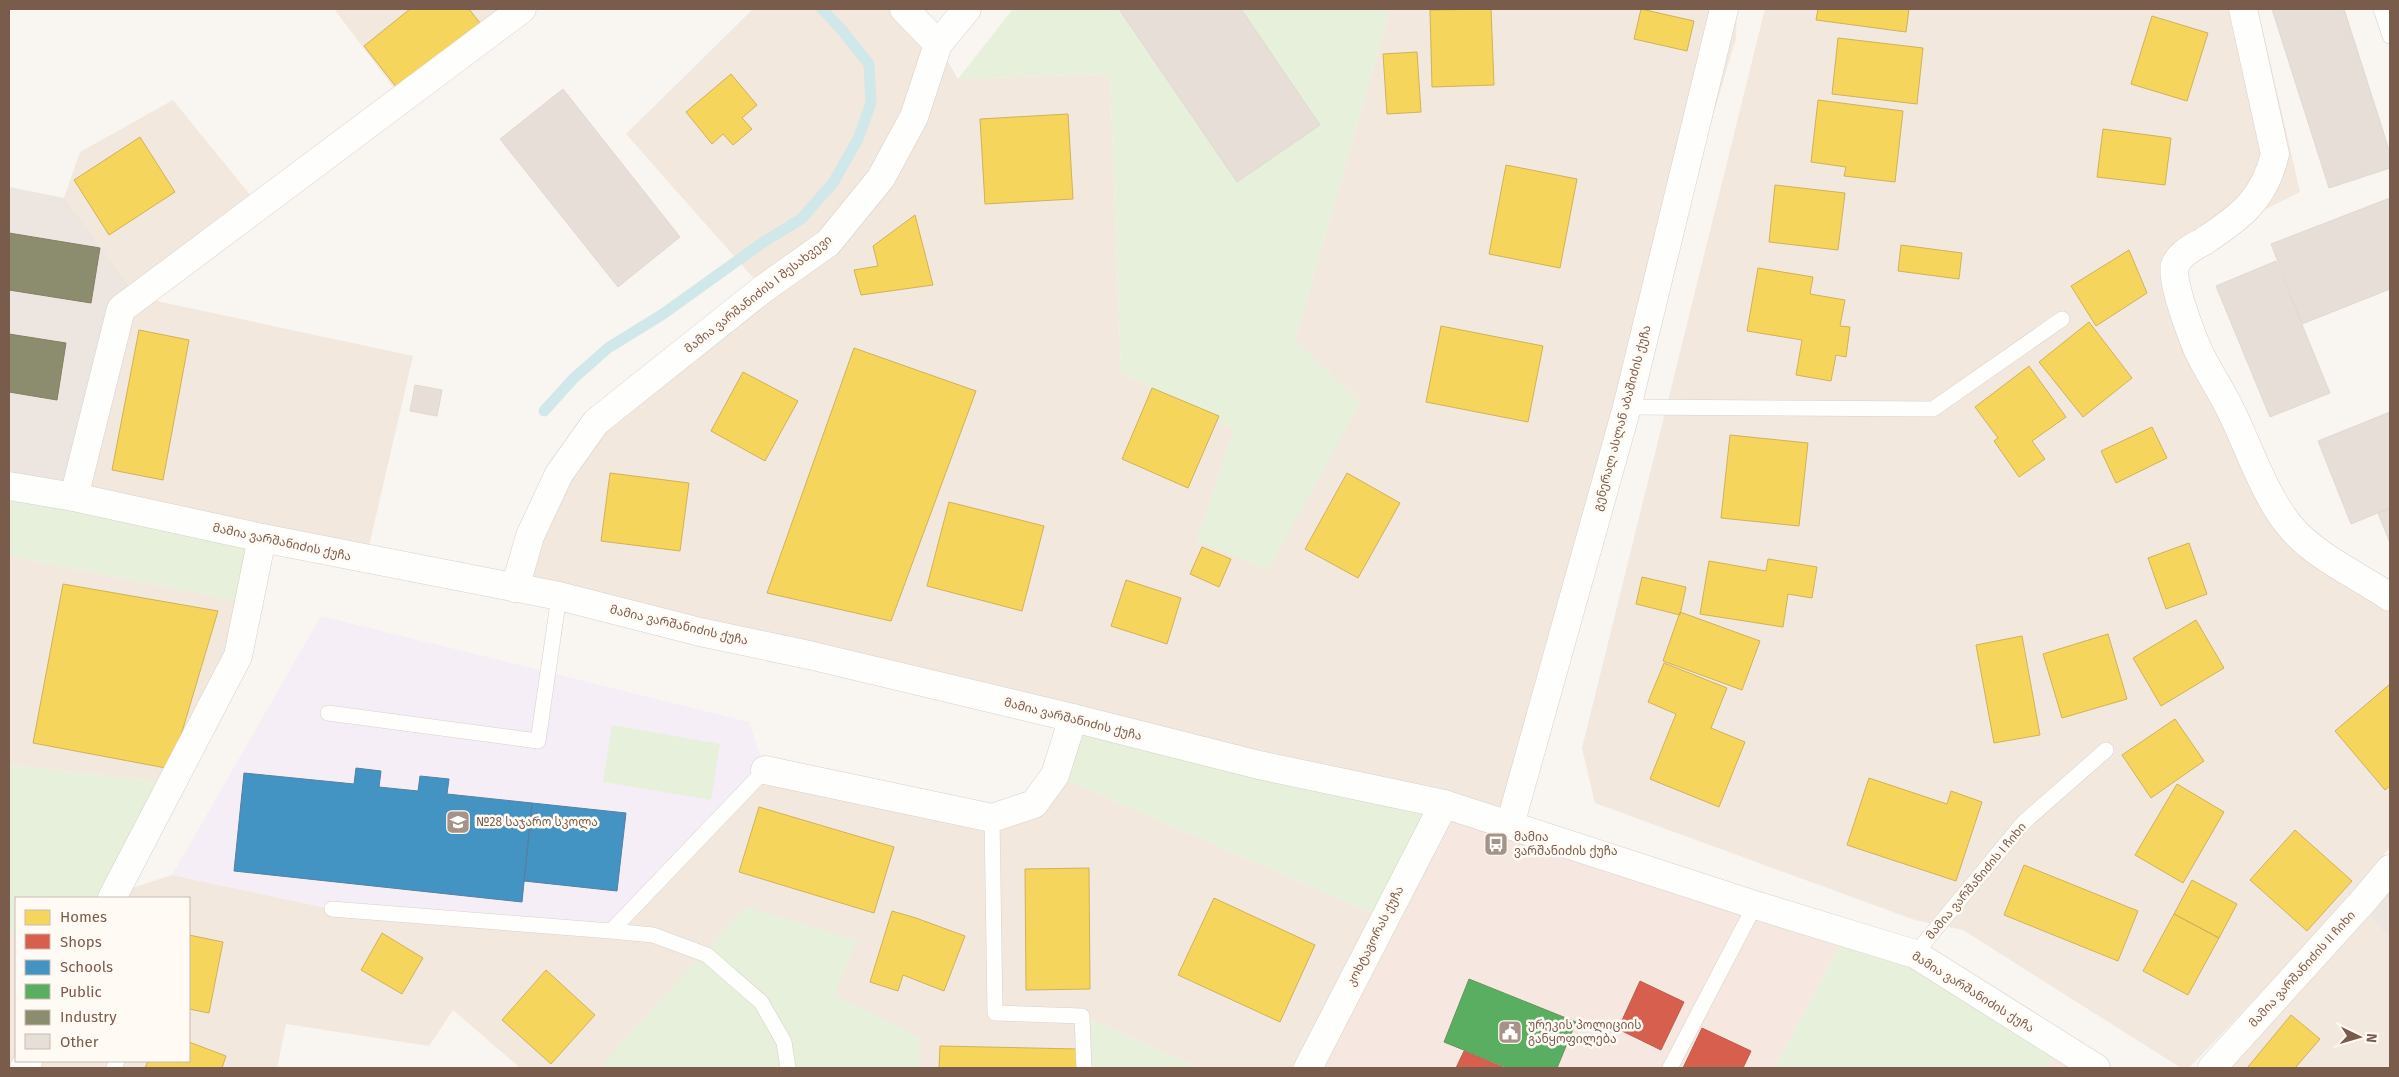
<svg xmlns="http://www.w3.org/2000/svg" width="2399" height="1077" viewBox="0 0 2399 1077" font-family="'Fira Sans','Noto Sans Georgian',sans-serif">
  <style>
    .residential { fill: #f2e8de }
    .commercial { fill: #f6e8e1 }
    .industrial { fill: #ede5e0 }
    .education { fill: #f6eef6 }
    .green { fill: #e7f0db }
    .homes { fill: #f6d55c; stroke: #d1b158 }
    .shops { fill: #d6604d; stroke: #ba5f4d }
    .schools { fill: #4393c3; stroke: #5482a0 }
    .public { fill: #5aae61; stroke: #64955b }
    .industry { fill: #8c8c6e; stroke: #877e64 }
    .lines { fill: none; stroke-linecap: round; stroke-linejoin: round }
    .stream { stroke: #d0e8ea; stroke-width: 11 }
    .building { fill: #e6ded7; stroke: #e2d8d2 }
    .service-casing { stroke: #d7d1cb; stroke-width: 16 }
    .minor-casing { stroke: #d7d1cb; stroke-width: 29 }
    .tertiary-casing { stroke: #d7d1cb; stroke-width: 29 }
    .service { stroke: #fefefd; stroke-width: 15 }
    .minor { stroke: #fefefd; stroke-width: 28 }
    .tertiary { stroke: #fefefd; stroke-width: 28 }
    .labels { text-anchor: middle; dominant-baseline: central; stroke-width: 5; stroke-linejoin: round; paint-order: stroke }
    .street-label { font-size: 12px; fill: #7a5c4d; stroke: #fffaf3 }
    .poi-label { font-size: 12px; fill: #7a5c4d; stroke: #fffaf3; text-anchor: start }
  </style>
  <rect width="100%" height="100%" fill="#f9f5f0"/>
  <path class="residential" d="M334,9H522L402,99Z
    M753,9H904L938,44L958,79L1110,74L1121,372L1234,429L1197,541L1360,403L1295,340L1390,9H1737L1736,38L1627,407L1510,825L515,588L559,474L763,289L626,134Z
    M1765,9H2258L2300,192L2159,263L2311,561L2390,608V847L2350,899L2189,1068H2181L1963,930L1915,920L1595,803L1582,748Z
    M173,100L259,206L138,297L413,356L366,559L74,497L64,198L80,152Z
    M9,556L250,603L172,783L9,765Z
    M765,770L992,818L1055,775L1384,918L1308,1068H1199L1082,1016L1084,1068H919V1038L834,995L601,1068H520L453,1010L429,1046L286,1024L277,1068H9V930L16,932V1061H189V898H112L114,894L172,875L332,909Z
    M2365,909L2390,940V1068H2223Z"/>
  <path class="commercial" d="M1444,804L1846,933L1775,1068H1308Z
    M2061,1047L2096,1068H2046Z"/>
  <path class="industrial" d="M9,187L64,198L137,297L74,497L9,486Z
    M2390,884V940L2365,909Z"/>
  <path class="education" d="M321,616L749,722L765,770L611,931L332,909L172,875Z"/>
  <path class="green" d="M1013,9H1390L1295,340L1360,403L1268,570L1197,541L1234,429L1121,372L1110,74L958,79Z
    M9,486L262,538L250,603L9,556Z
    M1073,718L1444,804L1384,918L1055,775Z
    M612,725L720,744L711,800L603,782Z
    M9,765L172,783L112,898H16V932L9,930Z
    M745,907L857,940L834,995L920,1038L919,1068H599Z
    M1846,933L2061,1047L2046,1068H1775Z
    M1082,1016L1199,1068H1084Z"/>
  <path class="homes" d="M410,9H469L491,37L408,102L364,46Z
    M1491,9L1494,85L1432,87L1430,10Z
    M1641,9L1694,21L1687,51L1634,39Z
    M1818,9H1909L1906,32L1816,20Z
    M2152,16L2208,33L2187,101L2131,84Z
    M1838,38L1923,48L1917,104L1832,94Z
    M1417,52L1421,112L1387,114L1383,54Z
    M731,74L757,105L742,118L752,129L733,145L723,134L712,144L686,112Z
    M1818,100L1903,111L1895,182L1844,176L1846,167L1811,162Z
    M1068,114L1073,199L985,204L980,119Z
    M2103,129L2171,138L2165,185L2097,177Z
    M140,137L175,192L109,235L74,180Z
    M1506,165L1577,179L1560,268L1489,254Z
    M1775,185L1845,193L1838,250L1769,242Z
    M915,215L933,285L861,295L854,270L878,266L873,246Z
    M1901,245L1962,253L1959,279L1898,271Z
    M2129,250L2147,293L2096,326L2071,286Z
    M1758,268L1813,277L1810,294L1845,300L1840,326L1850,327L1846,357L1836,355L1831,381L1796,375L1802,340L1747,331Z
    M2089,322L2132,378L2083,417L2039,362Z
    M1441,326L1543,346L1528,422L1426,402Z
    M139,330L189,340L163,480L112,470Z
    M854,348L976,391L891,621L767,593Z
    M2029,366L2066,417L2032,441L2045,459L2019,477L1994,441L1998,438L1975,407Z
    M743,372L798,401L765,461L711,431Z
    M1152,388L1219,416L1188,488L1122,459Z
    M2152,427L2167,458L2116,483L2101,451Z
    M1730,435L1808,443L1799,526L1721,518Z
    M610,473L689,483L680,551L601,541Z
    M1347,473L1400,503L1358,578L1305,549Z
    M949,502L1044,526L1022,611L927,586Z
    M2189,543L2207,594L2166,609L2148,558Z
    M1202,547L1231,559L1219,587L1190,574Z
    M1768,559L1817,567L1812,598L1788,594L1783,627L1700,614L1709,561L1766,571Z
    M1642,577L1686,587L1680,615L1636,604Z
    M1126,580L1181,598L1167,644L1111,626Z
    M63,584L218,611L171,769L33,743Z
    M1680,612L1760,641L1742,690L1663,661Z
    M2196,620L2224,668L2161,706L2133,658Z
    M2108,634L2127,699L2062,718L2043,654Z
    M2022,636L2040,735L1994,743L1976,645Z
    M1664,663L1727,688L1711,728L1745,742L1719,807L1650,779L1676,714L1648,702Z
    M2390,684V786L2385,790L2335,731Z
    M2175,719L2204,761L2151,798L2122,755Z
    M1869,778L1947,804L1951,791L1982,802L1956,881L1847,845Z
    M2177,784L2224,812L2183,883L2135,855Z
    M759,807L894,847L874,913L739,872Z
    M2295,830L2352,881L2307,931L2250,880Z
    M2024,865L2138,911L2118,961L2004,915Z
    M1089,868L1090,989L1026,990L1025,869Z
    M2192,880L2237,904L2219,938L2174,914Z
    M1214,898L1315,945L1280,1022L1178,975Z
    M892,911L916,918L965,936L944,991L903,975L898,991L870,982Z
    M2174,914L2219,938L2188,995L2143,971Z
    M382,933L423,958L402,994L361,970Z
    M189,935L223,942L209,1013L189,1009Z
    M546,970L595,1015L551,1064L502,1020Z
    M2291,1015L2320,1039L2295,1068H2247Z
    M189,1042L226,1056L222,1068H145L148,1061H189Z
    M940,1046L1078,1049V1068H939Z"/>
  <path class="shops" d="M1640,981L1684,1002L1661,1050L1618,1029Z
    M1702,1028L1751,1051L1743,1068H1683Z
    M1464,1051L1505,1068H1456Z"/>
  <path class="schools" d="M356,768L381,771L379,787L418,791L420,776L449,779L447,794L532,803L522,902L234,871L244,773L354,784Z
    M532,803L626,813L617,891L524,881Z"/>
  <path class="public" d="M1469,979L1576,1022L1557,1068H1508L1444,1042Z"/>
  <path class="industry" d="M9,233L100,248L91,303L9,290Z
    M9,334L66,343L57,400L9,392Z"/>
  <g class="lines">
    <path class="stream" d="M544,411L574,378L608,348L663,314L762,243L801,219L833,183L858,139L871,103L869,64L841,29L822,9"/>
  </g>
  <path class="building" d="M1119,9H1241L1320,125L1237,182Z
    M2272,9H2344L2390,153V168L2329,188Z
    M563,89L680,237L618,287L500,139Z
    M2390,198V289L2302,324L2271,244Z
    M2276,261L2330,393L2270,417L2216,286Z
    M415,385L442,390L437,416L410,411Z
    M2390,412V508L2351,524L2318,441Z
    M2390,508V543L2378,513Z"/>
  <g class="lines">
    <g class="service-casing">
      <path id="service" d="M2381,9L2390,36
        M1627,407L1933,409L2062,319
        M328,713L538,741L559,596
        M992,818L995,1013L1082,1016L1084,1068
        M332,909L611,931L765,770
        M611,931L653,935L707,955L761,1002L784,1042L788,1068
        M1915,954L2023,823L2106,750
        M114,1068L117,1061
        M1670,1068L1755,905"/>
    </g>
    <g class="minor-casing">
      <path id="minor" d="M904,9L938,44
        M2243,9L2275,154C2264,199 2242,216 2204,241C2194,247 2180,253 2175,265C2169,277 2191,333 2197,348C2206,368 2219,387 2229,407C2248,444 2263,493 2289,525C2314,556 2357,575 2390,597
        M74,497L121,309L522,9
        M515,588L530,536L559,474L596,422L763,289L828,243L881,178L914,117L938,44L967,9
        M765,770L992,818L1034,804L1055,775L1073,718
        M112,898L238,656L262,538
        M24,1068L28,1061
        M1308,1068L1444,804
        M2212,1068L2365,899L2390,869"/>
    </g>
    <g class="tertiary-casing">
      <path id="tertiary" d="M9,486L74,497L262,538L559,596L700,632L809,655L1073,718L1259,765L1444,804L1755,905L1915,954L2096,1068
        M1510,825L1627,407L1724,9"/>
    </g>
    <use href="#service" class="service"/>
    <use href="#minor" class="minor"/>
    <use href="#tertiary" class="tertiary"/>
  </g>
  <defs>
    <g id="school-square" transform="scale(1.25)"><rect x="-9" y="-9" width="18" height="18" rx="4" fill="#a69286" stroke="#fffaf3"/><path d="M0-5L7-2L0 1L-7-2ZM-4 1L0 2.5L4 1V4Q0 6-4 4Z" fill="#fff"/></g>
    <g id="bus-square" transform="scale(1.25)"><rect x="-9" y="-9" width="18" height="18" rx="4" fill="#a69286" stroke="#fffaf3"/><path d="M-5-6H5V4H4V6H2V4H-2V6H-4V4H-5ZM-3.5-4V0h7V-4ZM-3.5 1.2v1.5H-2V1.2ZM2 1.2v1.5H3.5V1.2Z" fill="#fff"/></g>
    <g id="civic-square" transform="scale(1.25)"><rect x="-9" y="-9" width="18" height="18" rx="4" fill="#a69286" stroke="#fffaf3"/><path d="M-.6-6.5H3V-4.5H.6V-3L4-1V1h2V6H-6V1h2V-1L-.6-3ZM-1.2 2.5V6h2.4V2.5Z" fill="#fff"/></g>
  </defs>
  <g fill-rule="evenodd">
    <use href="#school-square" x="458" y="822"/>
    <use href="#bus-square" x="1496" y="844"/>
    <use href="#civic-square" x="1510" y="1032"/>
  </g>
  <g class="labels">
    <g class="street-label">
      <text transform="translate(758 294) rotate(-38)">მამია ვარშანიძის I შესახვევი</text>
      <text transform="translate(1622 418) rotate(-75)">გენერალ ასლან აბაშიძის ქუჩა</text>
      <text transform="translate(282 542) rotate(12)">მამია ვარშანიძის ქუჩა</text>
      <text transform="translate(679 625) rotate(13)">მამია ვარშანიძის ქუჩა</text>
      <text transform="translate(1073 719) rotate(14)">მამია ვარშანიძის ქუჩა</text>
      <text transform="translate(1976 881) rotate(-50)">მამია ვარშანიძის I ჩიხი</text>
      <text transform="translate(1375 936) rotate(-63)">კოხტაგორას ქუჩა</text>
      <text transform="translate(2302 969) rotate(-48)">მამია ვარშანიძის II ჩიხი</text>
      <text transform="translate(1973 992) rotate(32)">მამია ვარშანიძის ქუჩა</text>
    </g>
    <g class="poi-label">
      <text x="476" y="822">№28 საჯარო სკოლა</text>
      <text x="1514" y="837">მამია<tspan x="1514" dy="14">ვარშანიძის ქუჩა</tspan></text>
      <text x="1528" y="1025">ურეკის პოლიციის<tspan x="1528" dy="14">განყოფილება</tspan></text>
    </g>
  </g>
  <rect width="2399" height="1077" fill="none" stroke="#7a5c4d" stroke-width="20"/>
  <rect x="15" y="897" width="175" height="165" fill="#fffaf3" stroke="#cabbb1"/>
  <rect x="25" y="910" width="25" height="15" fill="#f6d55c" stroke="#cabbb1"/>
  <text x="60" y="922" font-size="15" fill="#7a5c4d">Homes</text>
  <rect x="25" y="934" width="25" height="15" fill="#d6604d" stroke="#cabbb1"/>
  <text x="60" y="947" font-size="15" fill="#7a5c4d">Shops</text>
  <rect x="25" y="960" width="25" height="15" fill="#4393c3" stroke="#cabbb1"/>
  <text x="60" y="972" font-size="15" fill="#7a5c4d">Schools</text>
  <rect x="25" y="984" width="25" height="15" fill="#5aae61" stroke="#cabbb1"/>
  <text x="60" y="997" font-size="15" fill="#7a5c4d">Public</text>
  <rect x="25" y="1010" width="25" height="15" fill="#8c8c6e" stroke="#cabbb1"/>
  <text x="60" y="1022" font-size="15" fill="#7a5c4d">Industry</text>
  <rect x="25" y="1034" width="25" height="15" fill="#e6ded7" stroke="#cabbb1"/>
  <text x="60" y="1047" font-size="15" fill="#7a5c4d">Other</text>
  <g transform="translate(2359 1037) rotate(95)" stroke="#fffaf3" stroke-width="4" paint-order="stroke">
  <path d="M0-4L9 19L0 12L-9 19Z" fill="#7a5c4d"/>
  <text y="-8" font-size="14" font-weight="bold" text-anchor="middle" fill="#7a5c4d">N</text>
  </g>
</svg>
